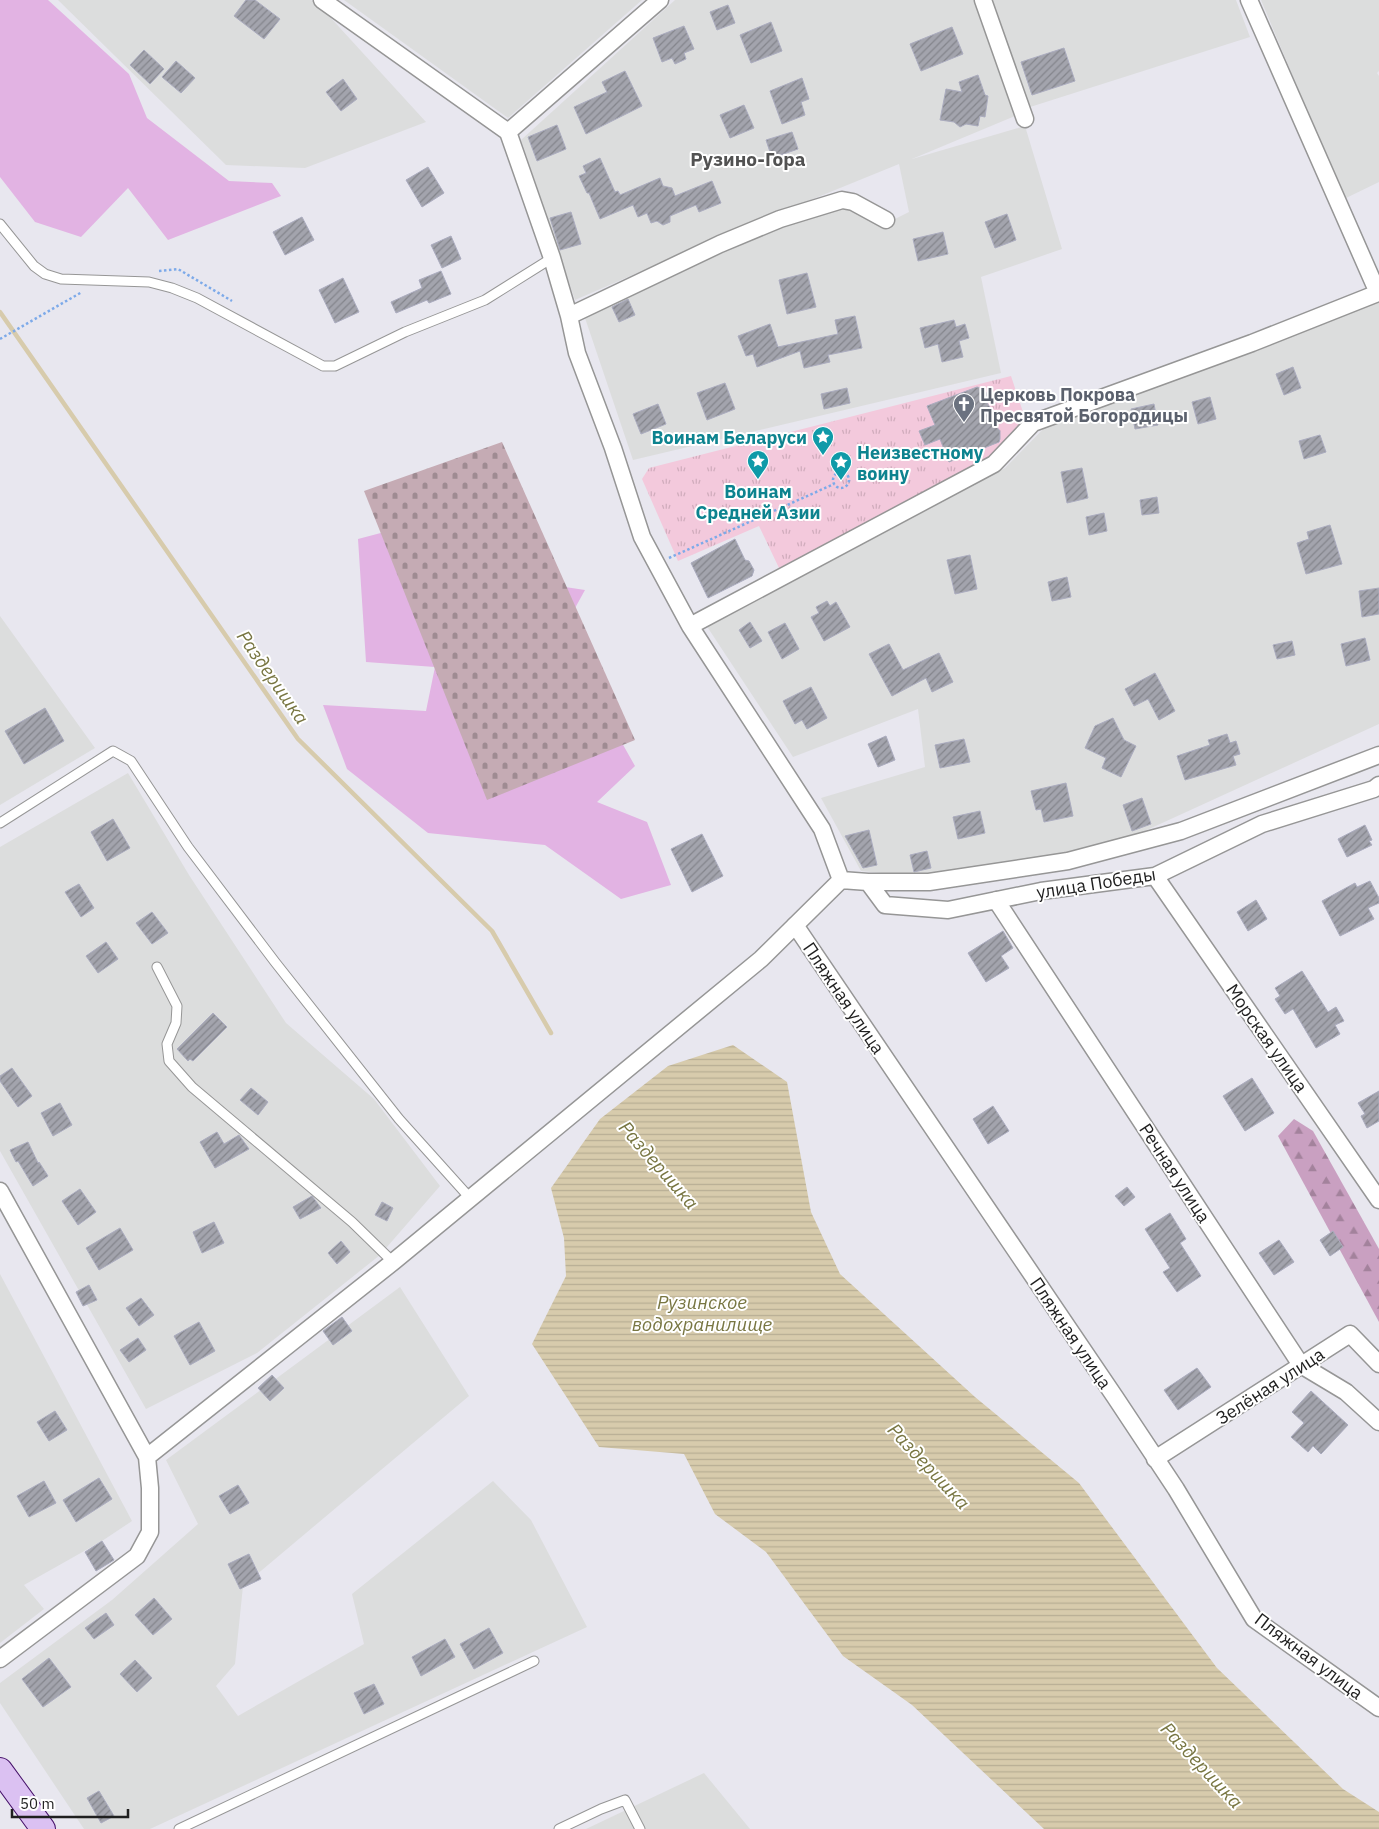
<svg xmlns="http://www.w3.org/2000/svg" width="1379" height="1829" viewBox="0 0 1379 1829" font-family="'IBM Plex Sans',sans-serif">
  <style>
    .residential { fill: #dcdddd }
    .grass { fill: #e2b3e3 }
    .forest { fill: url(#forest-firs) }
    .cemetery { fill: url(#cemetery-stones) }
    .park { fill: url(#park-tufts) }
    .water { fill: url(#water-rules) }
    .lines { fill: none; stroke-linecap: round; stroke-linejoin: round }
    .stream { stroke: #d7cbac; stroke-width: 4.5 }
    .building { fill: url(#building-hatch); stroke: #abacbf }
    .service-casing { stroke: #969696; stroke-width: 11 }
    .minor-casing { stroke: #969696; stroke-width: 19 }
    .secondary-casing { stroke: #46126a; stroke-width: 26 }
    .path { stroke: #7daae9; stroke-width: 2.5; stroke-dasharray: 2.5 2.5; stroke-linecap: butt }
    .service { stroke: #fff; stroke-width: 9 }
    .minor { stroke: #fff; stroke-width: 16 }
    .secondary { stroke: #dbc1f2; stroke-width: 24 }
    .labels { text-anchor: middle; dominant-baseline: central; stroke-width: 4; stroke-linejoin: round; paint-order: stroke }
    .worship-label { font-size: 18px; font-weight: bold; fill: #5b616d; stroke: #fff; text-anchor: start }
    .culture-label { font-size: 18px; font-weight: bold; fill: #0d838f; stroke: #fff; text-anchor: end }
    .street-label { font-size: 18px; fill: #1f1f1f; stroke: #fff }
    .neighbourhood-label { font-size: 19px; font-weight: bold; fill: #525252; stroke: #fff }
    .water-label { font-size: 19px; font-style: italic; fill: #787642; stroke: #fff }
  </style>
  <defs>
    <pattern id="forest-firs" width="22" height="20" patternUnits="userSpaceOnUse" patternTransform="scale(1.25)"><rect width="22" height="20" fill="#c9a0c1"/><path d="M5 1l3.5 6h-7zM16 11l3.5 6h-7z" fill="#a3829c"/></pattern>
    <pattern id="cemetery-stones" width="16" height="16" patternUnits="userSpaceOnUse" patternTransform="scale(1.25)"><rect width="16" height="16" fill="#c5abb4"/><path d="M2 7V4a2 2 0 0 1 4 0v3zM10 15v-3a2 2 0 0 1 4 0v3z" fill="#9f8b92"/></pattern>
    <pattern id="park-tufts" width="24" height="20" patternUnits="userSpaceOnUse" patternTransform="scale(1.25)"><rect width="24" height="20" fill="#f3c9dc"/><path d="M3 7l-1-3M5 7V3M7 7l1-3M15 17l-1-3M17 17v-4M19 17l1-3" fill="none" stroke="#d0acbc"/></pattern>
    <pattern id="water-rules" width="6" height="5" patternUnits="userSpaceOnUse" patternTransform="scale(1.25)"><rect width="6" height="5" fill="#d7cbac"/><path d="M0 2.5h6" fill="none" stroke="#b8ae94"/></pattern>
    <pattern id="building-hatch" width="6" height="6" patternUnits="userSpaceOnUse" patternTransform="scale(1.25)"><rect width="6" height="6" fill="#a3a4ad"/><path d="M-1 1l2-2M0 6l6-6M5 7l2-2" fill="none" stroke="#84858c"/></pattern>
  </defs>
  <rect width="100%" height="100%" fill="#e8e7ef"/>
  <path class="residential" d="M58,0H311L319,5L426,122L305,168L226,165Z
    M344,0H642L508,118Z
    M675,0H974L1015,116L912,159L1025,126L1062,249L981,277L1001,373L633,460L584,315L750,237L839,205L883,225L909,212L899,164L720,237L575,300L521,140Z
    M991,0H1236L1250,37L1027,108Z
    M1261,0H1379V71L1377,73L1379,76V182L1344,199Z
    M1379,298V724L1125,840L992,868L923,877L861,871L821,798L925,767L918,709L793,757L706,625L1005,468L1055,417L1257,351Z
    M0,616L95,748L0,805Z
    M128,773L189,875L286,1023L374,1099L440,1186L380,1255L257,1353L146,1409L0,1151V847Z
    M0,1274L132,1521L102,1541L24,1585L44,1609L0,1643Z
    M400,1287L469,1396L243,1586L235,1664L216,1686L238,1716L364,1644L352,1594L493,1481L531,1520L587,1627L150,1829H84L0,1703V1683L112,1600L198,1524L166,1460Z
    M704,1773L750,1829H586Z"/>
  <path class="grass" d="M0,0H48L129,74L147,118L229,181L272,183L281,196L168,240L128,188L81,237L35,222L0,177Z
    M517,497L532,582L585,590L533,684L596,697L635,766L597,802L647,822L671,885L621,899L545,845L428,833L347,769L323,705L426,711L435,667L366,662L358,539Z"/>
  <path class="forest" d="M1294,1119L1313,1131L1379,1249V1322L1278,1136Z"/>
  <path class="cemetery" d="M502,442L635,740L487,800L364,491Z"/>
  <path class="park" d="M1011,376L1026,421L993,459L779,568L759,526L678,561L642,479L649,468Z"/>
  <path class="water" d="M733,1045L787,1082L811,1212L840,1274L975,1397L1079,1483L1217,1668L1343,1789L1379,1812V1829H1044L912,1705L843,1656L766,1552L715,1514L684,1454L599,1447L532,1344L566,1276L564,1238L551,1188L600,1119L668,1066Z"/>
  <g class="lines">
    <path class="stream" d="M0,312L298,739L492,931L551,1033"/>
  </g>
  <path class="building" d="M246,0H255L280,19L264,39L234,16Z
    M728,5L735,23L717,30L710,12Z
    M771,22L782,51L751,63L740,35Z
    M684,26L694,49L684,53L686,59L675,64L672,58L662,62L653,38Z
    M952,27L963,54L921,71L910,44Z
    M1064,48L1075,81L1032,95L1021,62Z
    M144,50L164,69L150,84L130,65Z
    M176,61L195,78L181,93L162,77Z
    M625,71L642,106L586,134L574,107L607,92L602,82Z
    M978,75L985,95L988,96L985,117L980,116L978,126L966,124L960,127L954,122L940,120L946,89L962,92L959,82Z
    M802,78L809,99L801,102L805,115L782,124L770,91Z
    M343,79L357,99L341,111L326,92Z
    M744,105L754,128L730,138L720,115Z
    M557,125L566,149L537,161L528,137Z
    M792,132L798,149L772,158L766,140Z
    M600,158L615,192L618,191L620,195L660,178L663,186L672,188L675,196L712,181L721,203L699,212L696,205L670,216V222L663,225L657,221L651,223L647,213L638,217L633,205L600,219L589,193H587L579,176L586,173L583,166Z
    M428,167L444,193L422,207L406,180Z
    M571,212L581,244L560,250L550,218Z
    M1007,214L1016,240L995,248L985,222Z
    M302,217L314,240L285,255L273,232Z
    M943,232L948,254L918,261L913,239Z
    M451,236L461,259L442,268L431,245Z
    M441,271L451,294L429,303L427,300L396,313L391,302L422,288L419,280Z
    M807,273L816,307L787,314L779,280Z
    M343,278L359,312L335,323L319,290Z
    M628,299L635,315L619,322L612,307Z
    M855,316L862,348L828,355L830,362L804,368L800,351L757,367L753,354L746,356L738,336L770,324L778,347L838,334L835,320Z
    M954,320L956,327L965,324L969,338L959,341L963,357L942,362L938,344L925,348L920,328Z
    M1293,367L1301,388L1284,395L1276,374Z
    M725,383L735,409L707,420L697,393Z
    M977,387L984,389L987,394V403L994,413L995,425L1000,431V439L999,442L949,462L940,439L925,445L919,431L935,425L927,406Z
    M847,388L850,403L824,409L821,394Z
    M1210,397L1216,419L1198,424L1192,402Z
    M658,404L666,424L641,434L633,414Z
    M1154,404L1158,425L1135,429L1131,409Z
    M1320,435L1326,452L1304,459L1299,441Z
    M1082,468L1088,498L1067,503L1061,472Z
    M1157,497L1159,513L1142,515L1140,500Z
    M1104,513L1107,531L1089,535L1086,517Z
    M1330,525L1342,564L1306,574L1297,543L1309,539L1307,532Z
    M735,539L745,560L749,561L754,570L752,576L708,598L691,563Z
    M970,555L977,589L955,594L947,560Z
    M1067,577L1071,597L1052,601L1048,582Z
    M1379,588V614L1362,617L1359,591Z
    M827,601L830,606L836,602L850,627L824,641L811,617L819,613L816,607Z
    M750,622L762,641L750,648L739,630Z
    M785,623L799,649L782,659L768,632Z
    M1365,638L1370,660L1346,666L1341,644Z
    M1292,641L1295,655L1277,659L1273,645Z
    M889,644L903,670L939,653L953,682L932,692L926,678L892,696L869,654Z
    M1155,673L1175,711L1159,720L1148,699L1134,706L1125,689Z
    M811,687L827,718L807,729L802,720L795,724L783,701Z
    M45,708L64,741L24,764L5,731Z
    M1113,718L1124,740L1136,746L1121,777L1102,768L1106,758L1085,748L1095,726Z
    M1227,734L1230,743L1236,741L1240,754L1233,756L1236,765L1185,780L1177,756L1210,745L1208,740Z
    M886,736L895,760L878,767L868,744Z
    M964,739L970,762L940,768L935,745Z
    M1066,783L1073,816L1044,822L1041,809L1036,810L1031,791Z
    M1142,798L1151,824L1132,831L1123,805Z
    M980,811L985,833L958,839L953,817Z
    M113,819L130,848L107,861L91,832Z
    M1365,825L1372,840L1369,841L1372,845L1347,857L1338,839Z
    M869,830L877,865L863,868L845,836Z
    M702,834L723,876L692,892L671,849Z
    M927,851L931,868L914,872L910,855Z
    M1370,881L1379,898V903L1368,908L1374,919L1340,936L1322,901L1355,883L1357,887Z
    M79,884L94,908L81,917L65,892Z
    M1256,900L1267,919L1248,931L1237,912Z
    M152,912L168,933L152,944L136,923Z
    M1003,931L1013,948L1001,956L1009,968L986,982L968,953Z
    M106,942L118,959L98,973L86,956Z
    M1302,971L1328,1012L1336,1007L1344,1021L1335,1025L1340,1034L1316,1048L1293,1009L1285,1014L1275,999L1280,996L1275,988Z
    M213,1013L227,1027L193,1061L190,1059L188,1061L177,1049Z
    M12,1068L32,1096L18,1107L0,1081V1076Z
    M1252,1078L1274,1113L1245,1131L1223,1096Z
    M251,1088L268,1102L258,1115L240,1100Z
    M1379,1091V1121L1367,1128L1361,1116L1365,1114L1358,1103Z
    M60,1103L72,1125L53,1136L41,1113Z
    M993,1106L1009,1131L988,1144L973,1119Z
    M217,1132L224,1144L239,1135L249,1149L215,1168L200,1142Z
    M28,1142L38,1163L39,1162L48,1176L33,1186L18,1161L16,1162L10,1150Z
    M1127,1187L1135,1197L1124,1206L1115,1196Z
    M80,1189L96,1212L78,1225L62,1201Z
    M312,1196L321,1208L300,1219L293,1207Z
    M382,1202L393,1208L387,1221L375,1215Z
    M1170,1213L1186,1239L1180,1243L1201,1276L1177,1292L1163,1272L1170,1268L1145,1229Z
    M214,1222L224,1243L202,1253L193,1232Z
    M120,1228L133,1250L99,1270L86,1248Z
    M1333,1231L1343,1247L1330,1256L1320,1240Z
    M1279,1240L1294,1262L1274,1275L1259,1253Z
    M341,1241L350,1252L337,1264L328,1253Z
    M89,1285L97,1300L83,1306L76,1292Z
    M141,1298L154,1315L139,1326L126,1308Z
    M342,1317L352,1331L333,1345L323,1331Z
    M199,1322L215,1351L190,1365L174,1336Z
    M138,1338L146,1350L129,1362L120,1350Z
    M1197,1368L1211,1387L1178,1410L1164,1390Z
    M272,1375L284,1388L270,1401L258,1388Z
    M1311,1391L1348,1425L1321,1454L1313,1446L1308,1452L1291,1437L1304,1423L1292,1412Z
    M55,1411L67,1430L49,1441L37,1422Z
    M99,1478L112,1499L76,1522L63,1500Z
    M44,1481L56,1503L29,1517L17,1496Z
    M238,1485L249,1503L230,1514L219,1496Z
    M102,1541L114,1560L96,1571L85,1552Z
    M249,1554L261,1579L240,1589L228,1564Z
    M154,1598L172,1619L153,1635L135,1615Z
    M106,1613L114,1625L94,1639L85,1628Z
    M489,1628L503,1653L474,1669L460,1644Z
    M445,1639L455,1657L421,1676L412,1657Z
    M49,1658L71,1687L43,1707L22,1679Z
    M135,1660L152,1678L137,1692L120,1674Z
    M374,1684L384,1704L364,1714L354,1693Z
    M99,1791L114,1816L101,1823L87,1798Z"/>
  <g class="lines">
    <g class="service-casing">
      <path id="service" d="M0,224L34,266L45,274L61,279L149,282L172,288L197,298L323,366H335L405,332L485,300L552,258
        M0,823L113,751L131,761L188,847L275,962L399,1119L470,1198
        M157,967L177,1006L176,1023L167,1044L169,1061L192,1087L352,1222L393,1262
        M179,1829L534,1661
        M559,1829L601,1809L625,1800L640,1829"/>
    </g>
    <g class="minor-casing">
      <path id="minor" d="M322,0L508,132L552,258L569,316L720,244L780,219L842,200L853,202L886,220
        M983,0L1025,119
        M508,132L660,0
        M569,316L577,353L613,448L642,537L690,626L822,829L841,880
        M690,626L994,464L1033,423L1252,343L1378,293L1249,0
        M1155,876L1379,1200
        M868,882L885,905L948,910L1041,891L1155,876L1262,824L1374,789L1379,785
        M996,900L1301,1365L1346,1392L1379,1422
        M795,925L1115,1397L1176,1489L1254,1619L1379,1708
        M0,1191L147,1457
        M1155,1459L1350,1334L1379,1364
        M0,1659L137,1556L150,1532V1488L147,1457L393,1262L761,959L841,880L868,882H929L1068,861L1181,831L1379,755"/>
    </g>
    <g class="secondary-casing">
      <path id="secondary" d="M0,1770L43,1829"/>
    </g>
    <path class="path" d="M159,271L178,269L232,301
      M0,339L82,292
      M833 480a8 8 0 1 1 16 0a8 8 0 1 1-16 0Z
      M669,558L834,484"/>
    <use href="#service" class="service"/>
    <use href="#minor" class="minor"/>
    <use href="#secondary" class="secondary"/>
  </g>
  <defs>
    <g id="church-pin" transform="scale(1.125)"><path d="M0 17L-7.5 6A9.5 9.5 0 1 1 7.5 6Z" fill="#6b7280" stroke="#fff"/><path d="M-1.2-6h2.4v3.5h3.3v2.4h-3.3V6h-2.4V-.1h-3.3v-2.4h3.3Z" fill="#fff"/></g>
    <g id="sight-pin" transform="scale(1.125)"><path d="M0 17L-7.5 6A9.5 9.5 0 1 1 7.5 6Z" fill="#0f9aa8" stroke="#fff"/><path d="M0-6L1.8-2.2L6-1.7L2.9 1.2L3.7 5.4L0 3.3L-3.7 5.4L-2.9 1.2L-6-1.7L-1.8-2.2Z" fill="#fff"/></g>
  </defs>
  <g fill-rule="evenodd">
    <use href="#church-pin" x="964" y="404"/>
    <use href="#sight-pin" x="823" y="437"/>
    <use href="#sight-pin" x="758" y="461"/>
    <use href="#sight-pin" x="841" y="462"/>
  </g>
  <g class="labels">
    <g class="worship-label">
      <text x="980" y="394">Церковь Покрова<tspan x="980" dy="21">Пресвятой Богородицы</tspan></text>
    </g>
    <g class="culture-label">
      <text x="807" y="437">Воинам Беларуси</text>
      <text x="857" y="452" text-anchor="start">Неизвестному<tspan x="857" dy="21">воину</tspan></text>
      <text x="758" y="491" text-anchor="middle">Воинам<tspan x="758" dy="21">Средней Азии</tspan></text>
    </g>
    <g class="street-label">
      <text transform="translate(1096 883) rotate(-9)">улица Победы</text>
      <text transform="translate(844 998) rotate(56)">Пляжная улица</text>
      <text transform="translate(1267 1038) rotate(55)">Морская улица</text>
      <text transform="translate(1175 1173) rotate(57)">Речная улица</text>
      <text transform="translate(1071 1333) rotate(56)">Пляжная улица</text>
      <text transform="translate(1270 1386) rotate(-33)">Зелёная улица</text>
      <text transform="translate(1309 1656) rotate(37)">Пляжная улица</text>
    </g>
    <g class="neighbourhood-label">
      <text x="748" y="159">Рузино-Гора</text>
    </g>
    <g class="water-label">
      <text transform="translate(273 677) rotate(55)">Раздеришка</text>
      <text transform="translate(659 1165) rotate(49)">Раздеришка</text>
      <text x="702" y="1302">Рузинское<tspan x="702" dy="22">водохранилище</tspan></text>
      <text transform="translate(929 1466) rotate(47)">Раздеришка</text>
      <text transform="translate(1202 1765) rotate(47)">Раздеришка</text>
    </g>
  </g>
  <path d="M12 1809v8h116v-8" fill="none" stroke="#1f1f1f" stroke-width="2.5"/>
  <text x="20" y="1809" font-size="15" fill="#1f1f1f" stroke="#ffffff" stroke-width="4" paint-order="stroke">50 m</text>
</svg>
